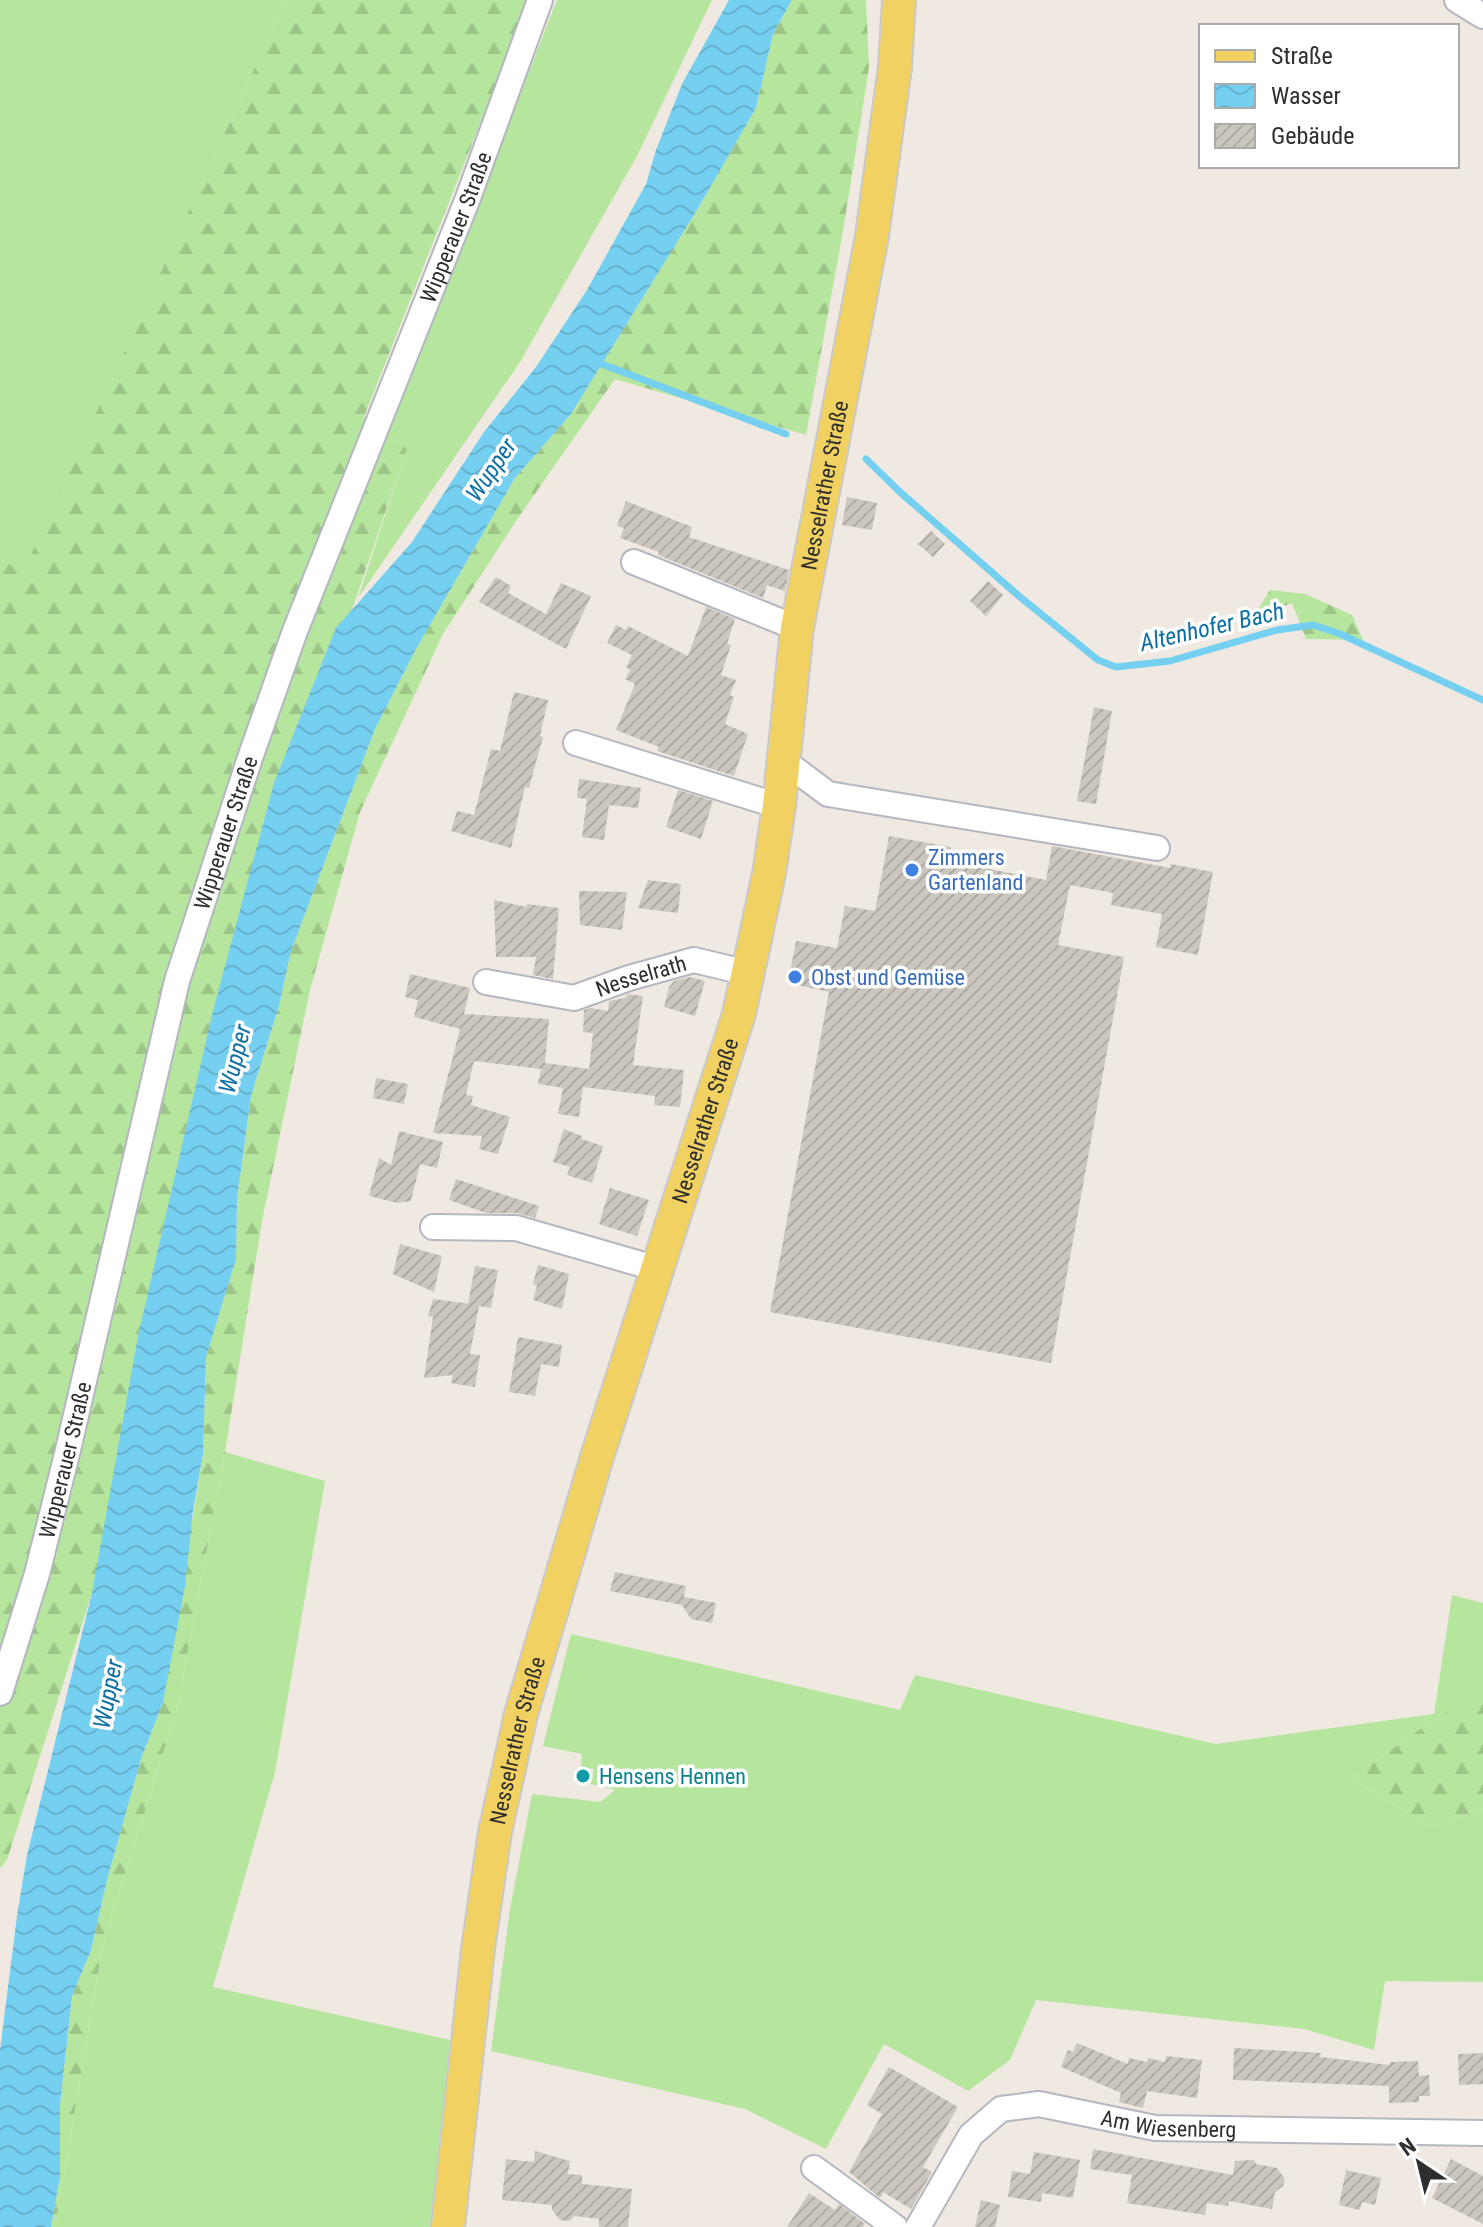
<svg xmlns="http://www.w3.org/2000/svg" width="1483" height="2227" viewBox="0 0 1483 2227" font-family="'Roboto Condensed',sans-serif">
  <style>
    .grass { fill: #b6e59e }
    .forest { fill: url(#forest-firs) }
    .water { fill: url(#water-waves) }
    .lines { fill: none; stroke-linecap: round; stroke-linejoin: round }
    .stream { stroke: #75cff0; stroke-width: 7 }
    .building { fill: url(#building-hatch) }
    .minor-casing { stroke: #b4b7c1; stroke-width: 28 }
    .major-casing { stroke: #c9c9c9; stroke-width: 36 }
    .minor { stroke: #fff; stroke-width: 24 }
    .major { stroke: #f2d163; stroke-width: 32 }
    .shop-dot { fill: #3f7fe0; stroke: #fff; stroke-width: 3 }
    .culture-dot { fill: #0f9aa8; stroke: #fff; stroke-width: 3 }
    .labels { text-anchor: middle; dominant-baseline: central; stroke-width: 7; stroke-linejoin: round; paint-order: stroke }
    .street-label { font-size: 22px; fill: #2e2e2e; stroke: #fff }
    .shop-label { font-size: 22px; fill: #366cbe; stroke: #fff; text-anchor: start }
    .culture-label { font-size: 22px; fill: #0d838f; stroke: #fff; text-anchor: start }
    .water-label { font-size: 24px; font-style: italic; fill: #0d6fa3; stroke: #fff }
  </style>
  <defs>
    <pattern id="forest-firs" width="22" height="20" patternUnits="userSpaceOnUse" patternTransform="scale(2)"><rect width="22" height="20" fill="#b6e59e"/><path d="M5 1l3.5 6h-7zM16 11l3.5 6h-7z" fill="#9dc588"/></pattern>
    <pattern id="water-waves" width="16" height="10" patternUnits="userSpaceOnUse" patternTransform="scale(2)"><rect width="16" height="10" fill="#75cff0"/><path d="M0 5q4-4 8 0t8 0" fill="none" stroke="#66b2ce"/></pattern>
    <pattern id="building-hatch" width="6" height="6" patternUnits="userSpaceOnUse" patternTransform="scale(2)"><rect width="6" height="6" fill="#cbc7bf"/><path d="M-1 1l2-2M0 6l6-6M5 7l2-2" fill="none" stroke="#afaba4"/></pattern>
  </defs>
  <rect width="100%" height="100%" fill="#efe9e1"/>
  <path class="grass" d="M0,0H286L23,573L0,559Z
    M557,0H712L637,156L520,362L358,598L407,449L387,434Z
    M225,1452L325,1481L275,1772L213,1987L450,2040L433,2227H55L103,1944L177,1709Z
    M1452,1595L1483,1603V1695L1437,1717L1351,1778L1431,1826L1483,1809V1982L1385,1981L1374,2050L1304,2029L1036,2000L1010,2060L968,2091L884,2044L826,2149L745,2109L491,2051L510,1909L532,1794L600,1802L615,1790L591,1784L594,1769L581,1767L582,1754L543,1746L571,1634L900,1710L915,1675L1216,1744L1434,1714Z"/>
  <path class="forest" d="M286,0H529L364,417L407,449L241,934L92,1593L7,1860L0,1868V559L23,572Z
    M792,0H866L869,68L843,231L806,435L615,379L518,518L443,634L360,812L310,990L262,1221L225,1452L177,1709L103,1944L55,2227H51L60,2177V2105L72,1996L91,1950L107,1880L141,1759L163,1702L203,1454L206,1357L236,1259L237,1199L251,1096L279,1006L291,951L375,729L416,649L515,478L571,414L700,205L756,108L773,34Z
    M1270,590L1305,594L1352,615L1363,640L1306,639L1292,603L1253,618Z
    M1479,1695H1483V1809L1431,1826L1351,1778L1437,1717Z"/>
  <path class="water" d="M729,0H792L773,34L756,108L700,205L571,414L515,478L416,649L375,729L291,951L279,1006L251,1096L237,1199L236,1259L206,1357L203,1454L193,1511L185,1586L163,1702L141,1759L107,1880L91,1950L72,1996L60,2105V2177L51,2227H0V2050L17,1916L27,1855L92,1593L138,1336L213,1011L274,783L336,628L412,542L484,432L536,367L587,290L646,184L656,150L682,84Z"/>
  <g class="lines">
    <path class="stream" d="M594,361L786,434
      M866,459L900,492L1020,597L1098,660L1116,667L1170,661L1277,630L1313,625L1338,633L1483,700"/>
  </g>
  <path class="building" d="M847,497L877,503L872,530L842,525Z
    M626,501L692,527L689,537L789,570L785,591L767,585L763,598L658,555L659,552L620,538L624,528L617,526Z
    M931,531L945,544L933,557L918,544Z
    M496,577L511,586L508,593L546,614L561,583L591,596L566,649L479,602Z
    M988,581L1003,595L986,616L970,601Z
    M706,607L735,619L727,644L731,645L721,675L736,680L730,695L734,697L725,724L748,734L734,776L657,751L659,747L616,730L635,684L625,679L630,670L626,667L632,655L607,643L616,625L626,630L628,626L688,656Z
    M514,692L548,700L540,736L543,737L529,788L525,787L511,848L451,831L457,811L474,815L491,749L500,751Z
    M1094,707L1112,711L1096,804L1077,801Z
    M579,779L641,788L638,808L609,805L604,840L582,837L587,799L577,798Z
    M678,790L713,801L701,839L666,827Z
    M889,836L951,847L948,861L1046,880L1052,846L1170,868L1171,864L1213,872L1198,955L1156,947L1162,914L1111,905L1113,893L1070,885L1058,945L1124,957L1051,1363L770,1312L829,992L788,983L796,941L837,948L845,906L875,911Z
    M648,880L681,884L678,913L638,908Z
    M579,891L627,892L622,930L580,925Z
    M494,900L527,907V904L559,908L553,979L533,975L536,957H496Z
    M410,974L470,988L464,1014L549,1019L545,1063L589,1069L593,1033L583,1032L584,1010L591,1008L608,1011L609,1001L625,998L628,994L643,996L633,1065L684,1070L680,1107L654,1105L655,1096L583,1087L579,1117L558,1114L563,1088L538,1084L541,1069L474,1061L466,1095L473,1096L471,1105L510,1117L498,1154L479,1149L482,1136L433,1133L460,1029L414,1017L418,1000L405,997Z
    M690,977L705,981L695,1016L664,1007L669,987L674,981Z
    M376,1078L408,1084L404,1104L373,1098Z
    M564,1129L582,1136L581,1139L603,1146L592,1183L567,1175L570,1167L553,1162Z
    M399,1131L443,1142L437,1168L420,1164L411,1201L398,1203L369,1196L379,1158L391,1165Z
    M456,1179L539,1206L535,1218L517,1213H486L449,1200Z
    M610,1188L649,1200L637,1236L599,1224Z
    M400,1244L442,1256L434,1292L393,1274Z
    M538,1265L569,1274L562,1309L533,1300L537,1286L533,1284Z
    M475,1266L498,1270L491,1308L479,1306L470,1354L480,1355L475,1387L451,1383L453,1375L424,1378L433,1317L428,1316L433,1299L471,1304H468Z
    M518,1337L562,1345L559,1367L541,1364L535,1396L509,1392Z
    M615,1572L686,1586L684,1597L716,1603L712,1623L691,1619L682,1605L610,1591Z
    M1077,2043L1128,2064L1129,2058L1147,2062L1148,2058L1165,2062L1166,2056L1202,2060L1197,2098L1147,2091L1143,2108L1119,2102L1121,2093L1061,2067L1068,2050L1073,2052Z
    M1234,2048L1321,2053L1320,2057L1390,2065V2062L1418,2061L1419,2076L1429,2075L1430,2096H1419V2102L1389,2103V2086L1233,2080Z
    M1483,2053V2084L1459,2085L1458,2054Z
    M889,2067L958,2107L923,2167L932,2172L911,2209L883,2192L880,2198L849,2172L882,2114L867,2105Z
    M1093,2149L1233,2175L1235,2161L1254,2160L1256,2164L1277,2168L1285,2179L1283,2186L1275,2192L1272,2209L1229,2201L1228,2206L1207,2203L1205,2215L1127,2203L1132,2175L1090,2169Z
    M535,2151L570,2161L568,2174L582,2175V2184L632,2189L628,2227H599V2219L575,2216L569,2221L560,2220L552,2210V2205L502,2200L506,2159L534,2162Z
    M1034,2152L1080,2160L1073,2198L1042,2193L1041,2202L1008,2197L1012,2171L1030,2174Z
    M1451,2159L1483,2176V2224L1432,2198Z
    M1346,2170L1381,2178L1375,2205L1362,2202L1360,2210L1339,2205Z
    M809,2193L835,2210L839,2204L865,2224L863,2227H787Z
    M981,2200L1000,2205L995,2227H975Z"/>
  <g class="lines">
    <g class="minor-casing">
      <g id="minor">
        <path d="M1457,0L1483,16"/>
        <path d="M634,562L797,628"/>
        <path d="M576,743L779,806"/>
        <path d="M784,761L828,794L1157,848"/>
        <path id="s1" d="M486,982L574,998L629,978L694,960L748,973"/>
        <path d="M433,1227L516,1228L658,1269"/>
        <path id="s2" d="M0,1693L37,1574L67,1454L177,981L251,755L295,631L468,198L540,0"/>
        <path d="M814,2168L895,2227"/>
        <path id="s3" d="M918,2227L971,2135L1001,2109L1039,2104L1155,2128L1483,2133"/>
      </g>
    </g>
    <g class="major-casing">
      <g id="major">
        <path id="s4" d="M448,2227L478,1949L495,1832L521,1714L597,1457L739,1014L769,874L779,806L797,628L872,236L895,67L899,0"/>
      </g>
    </g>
    <use href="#minor" class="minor"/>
    <use href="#major" class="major"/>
  </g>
  <g class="shop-dot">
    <circle cx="912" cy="870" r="8"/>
    <circle cx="795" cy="977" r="8"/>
  </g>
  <circle class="culture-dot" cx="583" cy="1776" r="8"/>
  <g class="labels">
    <g class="street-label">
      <text stroke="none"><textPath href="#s2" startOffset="1538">Wipperauer Straße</textPath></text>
      <text stroke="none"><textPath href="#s4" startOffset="1788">Nesselrather Straße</textPath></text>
      <text stroke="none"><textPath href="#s2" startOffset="890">Wipperauer Straße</textPath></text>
      <text stroke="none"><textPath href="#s1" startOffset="160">Nesselrath</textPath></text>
      <text stroke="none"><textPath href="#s4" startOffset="1140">Nesselrather Straße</textPath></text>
      <text stroke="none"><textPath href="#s2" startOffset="242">Wipperauer Straße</textPath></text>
      <text stroke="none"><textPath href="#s4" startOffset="492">Nesselrather Straße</textPath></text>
      <text stroke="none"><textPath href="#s3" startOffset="316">Am Wiesenberg</textPath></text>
    </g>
    <g class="shop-label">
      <text x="928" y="857">Zimmers<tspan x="928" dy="25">Gartenland</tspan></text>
      <text x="811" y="977">Obst und Gemüse</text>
    </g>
    <g class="culture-label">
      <text x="599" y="1776">Hensens Hennen</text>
    </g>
    <g class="water-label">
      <text transform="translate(491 470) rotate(-56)">Wupper</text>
      <text transform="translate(1212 627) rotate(-13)">Altenhofer Bach</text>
      <text transform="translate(235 1059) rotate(-76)">Wupper</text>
      <text transform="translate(108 1694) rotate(-79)">Wupper</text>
    </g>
  </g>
  <rect x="1199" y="24" width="260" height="144" fill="#ffffff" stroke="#ababab" stroke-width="2"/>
  <rect x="1215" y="50" width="40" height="12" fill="#f2d163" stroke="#ababab" stroke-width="2"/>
  <text x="1271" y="64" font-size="24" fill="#2e2e2e">Straße</text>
  <rect x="1215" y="84" width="40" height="24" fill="url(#water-waves)" stroke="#ababab" stroke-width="2"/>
  <text x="1271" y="104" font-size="24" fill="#2e2e2e">Wasser</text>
  <rect x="1215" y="124" width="40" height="24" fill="url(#building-hatch)" stroke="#ababab" stroke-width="2"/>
  <text x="1271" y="144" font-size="24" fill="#2e2e2e">Gebäude</text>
  <g transform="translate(1419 2163) rotate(325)" stroke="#ffffff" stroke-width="6" paint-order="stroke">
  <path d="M0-6L14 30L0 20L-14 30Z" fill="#2e2e2e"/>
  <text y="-12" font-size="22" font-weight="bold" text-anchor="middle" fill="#2e2e2e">N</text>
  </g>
</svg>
